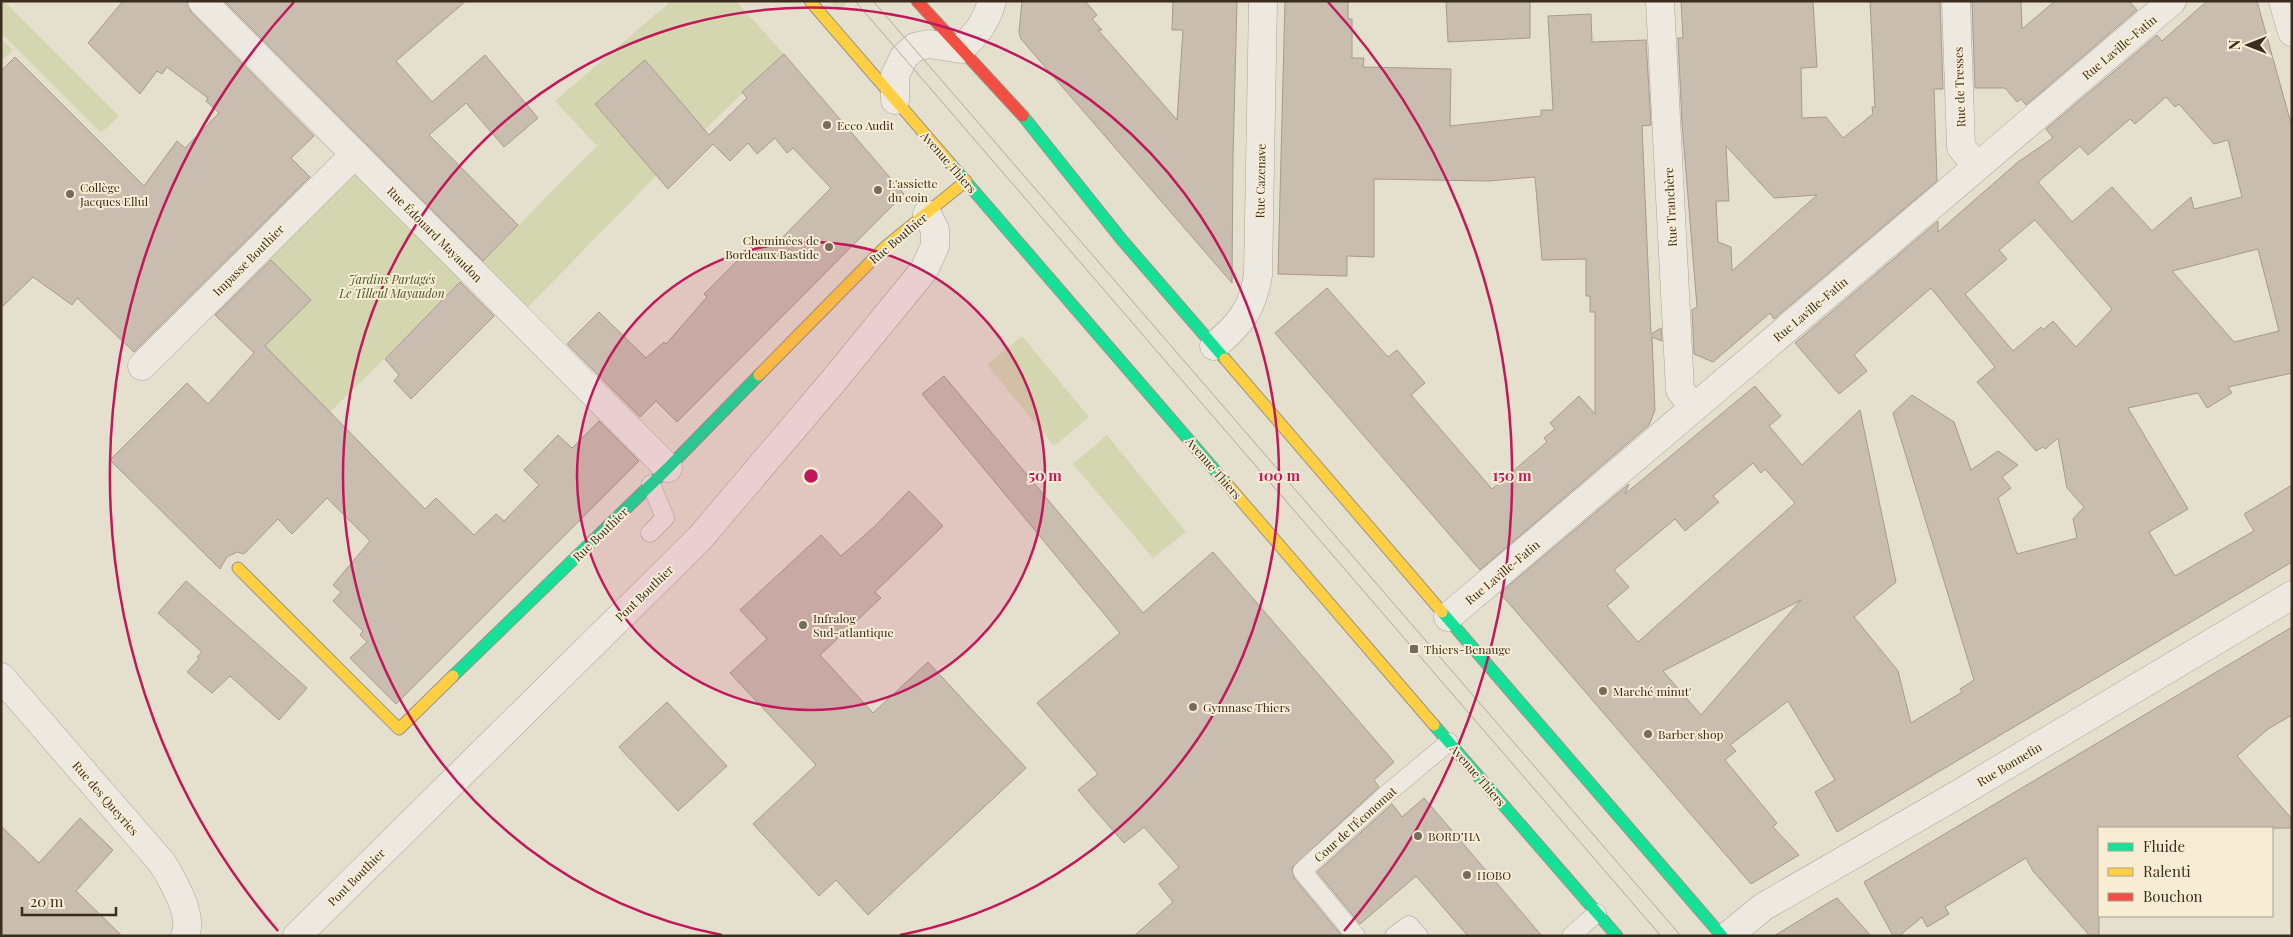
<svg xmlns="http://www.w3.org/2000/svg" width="2293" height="937" viewBox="0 0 2293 937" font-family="'Playfair Display',serif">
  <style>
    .green { fill: #d4d6b0 }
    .building { fill: #c9bdaf; stroke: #a69a8d; fill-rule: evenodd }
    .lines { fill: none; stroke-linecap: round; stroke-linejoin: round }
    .lane-casing { stroke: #aba497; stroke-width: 19 }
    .street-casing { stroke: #aba497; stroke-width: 29 }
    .fast-casing { stroke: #9a9386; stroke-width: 13 }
    .slow-casing { stroke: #9a9386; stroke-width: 13 }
    .jam-casing { stroke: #9a9386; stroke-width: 13 }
    .lane { stroke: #eee9e0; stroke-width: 18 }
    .street { stroke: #eee9e0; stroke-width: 28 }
    .fast { stroke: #16e098; stroke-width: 11 }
    .slow { stroke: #ffcf43; stroke-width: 11 }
    .jam { stroke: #f24e42; stroke-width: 11 }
    .tram { stroke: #ada9a0; stroke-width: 1 }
    .ring { fill: none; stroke: #c2185b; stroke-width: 2.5 }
    .poi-dot { fill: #766b5c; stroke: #f7edd4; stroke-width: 2 }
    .labels { text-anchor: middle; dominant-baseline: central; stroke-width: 4; stroke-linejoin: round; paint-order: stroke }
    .street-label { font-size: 12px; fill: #3a2c1e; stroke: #f7edd4 }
    .poi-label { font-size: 12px; fill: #3a2c1e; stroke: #f7edd4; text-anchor: start }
    .park-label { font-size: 12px; font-style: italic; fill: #495724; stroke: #f7edd4 }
    .centre { fill: #c2185b; stroke: #f7edd4; stroke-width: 2.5 }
    .ring-label { font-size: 15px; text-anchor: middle; font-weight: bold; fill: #c2185b; stroke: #f7edd4; stroke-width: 4; stroke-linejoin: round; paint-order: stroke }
  </style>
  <rect width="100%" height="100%" fill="#e5dfce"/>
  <path class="green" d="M1,1H4L119,116L101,133L4,36L2,39L13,50L1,61Z
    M671,1H736L784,54L656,176L527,308L482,262L597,146L555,101Z
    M829,1H849L838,11Z
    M354,168L463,280L329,413L265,347L311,300L267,256Z
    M1022,336L1089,417L1054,446L987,365Z
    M1107,435L1186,532L1153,558L1073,464Z"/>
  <path class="building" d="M123,1H187L191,12L314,136L291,158L310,177L134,352L77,298L72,305L33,277L1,308V71L15,57L144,186L177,141L185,148L219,113L206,101L208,98L167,67L162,74L157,71L140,94L88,43Z
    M224,1H466L396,61L432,102L485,55L538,118L504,147L466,103L429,135L518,225L483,261Z
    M1022,1H1085L1097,15L1092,19L1102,30H1098L1177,120L1183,30H1172L1173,1H1237L1233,157L1232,283L1021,39L1019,32Z
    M1285,1H1348V19H1352V58H1364L1363,67L1451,69L1450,126L1541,116V110H1553L1548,16L1591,14L1592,42L1646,40L1651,125L1642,126L1651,334L1661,328L1662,341L1652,337L1655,410L1649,425L1480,570L1275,333L1327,288L1388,357L1397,350L1425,383L1411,395L1492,489L1547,442L1544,438L1555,429L1550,423L1579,396L1595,414V312H1590V296H1586V259L1542,260L1535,177L1488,181L1374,179V257L1347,256V276L1278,274Z
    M1446,1H1530V38L1448,42Z
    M1681,1H1813L1817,67L1801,68L1802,118L1826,117L1843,138L1873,114L1872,107H1875L1870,1H1940L1943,89H1934L1937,181L1774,319L1770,313L1713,362L1694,354L1692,310L1697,307L1682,123L1678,38H1683ZM1726,146L1774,198L1817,195L1732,271L1731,247L1718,242L1716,201H1729Z
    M1972,1H2021L2022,29L2055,1H2129L2137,10L2026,105L2021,99L2017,102L2005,88H1975Z
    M2207,1H2257L2292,127V373L2228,387L2232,393L2207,408L2198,393L2128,408L2188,509L2149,532L2175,576L2254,531L2244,514L2292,485V562L1837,832L1815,792L1835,780L1788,701L1730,745L1736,751L1725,760L1777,823L1773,827L1799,855L1751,884L1500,593L1629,484L1625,494L1755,386L1781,416L1769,426L1802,465L1860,410L1896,582L1854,617L1898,671L1911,723L1962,692L1960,689L1974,680L1893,413L1912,395L1954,422L1971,470L1998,451L2018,465L2002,477L2011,488L1998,498L2017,554L2077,538L2073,519L2084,507L2067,488L2058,438L2045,449L2043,447L2036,451L1977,382L1995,367L1931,288L1854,355L1867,371L1839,394L1795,343L1938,221V232L2018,162L2053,138L2046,129L2157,35L2162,41ZM2166,97L2175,107L2179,104L2214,144L2228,140L2242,197L2194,209L2191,197L2152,231L2112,187L2072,222L2038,182L2080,146L2088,155L2130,119L2135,124ZM2035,220L2112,309L2076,347L2053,321L2043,330L2041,327L2013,351L1965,294L2007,259L1999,250ZM2258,249L2279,331L2234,342L2172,271ZM1753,463L1761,473L1765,469L1795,503L1638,642L1607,606L1629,587L1614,570L1675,519L1685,531L1719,502L1713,496ZM1801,600L1701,715L1663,671Z
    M784,54L904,194L677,422L656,401L640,417L567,344L599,312L646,358L664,342L666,344L707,297L704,294L751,247L753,250L764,239L773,247L831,188L793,148L787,153L775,138L757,154L748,143L730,161L713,144L668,189L595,104L645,60L709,135L747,98L742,92Z
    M271,260L311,300L265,346L425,509L436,498L474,535L496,514L504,521L539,485L524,470L558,435L572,448L599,421L639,461L396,704L350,658L367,642L360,635L363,631L333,601L341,592L333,585L370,541L327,498L292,534L278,519L244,554L237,552L227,557L220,569L110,460L187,383L208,404L254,353L215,315Z
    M460,282L494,316L411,399L394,381L399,375L385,359Z
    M944,376L1143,613L1213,552L1394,762L1374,780L1379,787L1292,868L1294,878L1342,936H1134L1173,902L1159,884L1179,867L1144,827L1124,843L1089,803L1078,790L1098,774L1037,703L1120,633L922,394Z
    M909,491L943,526L875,592L881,598L820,655L873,713L928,662L1026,768L868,915L836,880L819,896L753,824L816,765L730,673L767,639L740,610L821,535L841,556L874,527Z
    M186,581L307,688L279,720L230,676L212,693L187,672L199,659L197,657L202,652L158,613Z
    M2292,627V715L2268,729L2237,756L2292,819V828H2099V936H2090L2033,871L2026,858L1945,907L1949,914L1927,927L1922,917L1899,936H1893L1864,882Z
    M667,702L727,766L678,811L619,747Z
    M1424,798L1542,936H1468L1416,876L1360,924L1317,872L1392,804L1402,817Z
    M80,818L113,850L76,891L122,936H1V826L39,863Z
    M1837,898L1871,936H1774L1828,903Z"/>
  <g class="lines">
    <g class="lane-casing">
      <path id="lane" d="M650,533L665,518L651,484
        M1356,936L1302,871L1388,793L1449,742
        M1394,936L1409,925L1419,936
        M1571,936L1597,913"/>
    </g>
    <g class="street-casing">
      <path id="street" d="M202,1L668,468
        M1660,1L1680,390L1694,408
        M1956,1L1961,147L1977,167
        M2283,1L2292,32
        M895,100V75L904,57L915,47L929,44L961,49C977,34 986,22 992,1
        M1214,346C1240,325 1253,308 1258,275L1263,1
        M142,366L355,154
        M1448,617L2172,1
        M1,677L163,864C173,882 194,915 185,936
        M297,936L700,538L835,379L924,270L935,246V230L927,214
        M1728,936L1763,907L1955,796L2292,595"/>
    </g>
    <g class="fast-casing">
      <path id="fast" d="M1023,116L1122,240L1225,359
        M949,162L1226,483
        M1442,612L1722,936
        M453,676L668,468L759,375
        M1434,725L1617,936"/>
    </g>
    <g class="slow-casing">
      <path id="slow" d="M810,1L949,162
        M1225,359L1442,612
        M759,375L885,247L966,181
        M1226,483L1434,725
        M238,568L399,729L453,676"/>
    </g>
    <g class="jam-casing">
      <path id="jam" d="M917,1L1023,116"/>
    </g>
    <use href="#lane" class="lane"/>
    <use href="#street" class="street"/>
    <use href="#fast" class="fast"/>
    <use href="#slow" class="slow"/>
    <use href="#jam" class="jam"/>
    <path class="tram" d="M855,1L1661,936
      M873,1L1681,936"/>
  </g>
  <circle cx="811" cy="476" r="234" fill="#c2185b" fill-opacity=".12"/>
  <g class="ring">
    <circle cx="811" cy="476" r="234"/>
    <path d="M722 935A468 468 0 1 1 900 935"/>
    <path d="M278 931A701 701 0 0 1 294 2M1328 2A701 701 0 0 1 1344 931"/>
  </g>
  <g class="poi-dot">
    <circle cx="827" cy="125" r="5"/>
    <circle cx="878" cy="190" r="5"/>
    <circle cx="70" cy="194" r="5"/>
    <circle cx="829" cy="247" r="5"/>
    <circle cx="803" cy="625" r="5"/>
    <rect x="1409" y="644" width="10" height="10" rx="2.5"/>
    <circle cx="1603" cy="691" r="5"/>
    <circle cx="1193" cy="707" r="5"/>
    <circle cx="1648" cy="734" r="5"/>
    <circle cx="1418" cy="836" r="5"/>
    <circle cx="1467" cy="875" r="5"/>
  </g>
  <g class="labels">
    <g class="street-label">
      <text transform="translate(2119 47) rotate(-40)">Rue Laville-Fatin</text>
      <text transform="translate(1959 87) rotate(-92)">Rue de Tresses</text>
      <text transform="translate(949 162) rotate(49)">Avenue Thiers</text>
      <text transform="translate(1260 181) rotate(-89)">Rue Cazenave</text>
      <text transform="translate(1670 207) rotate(-93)">Rue Tranchère</text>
      <text transform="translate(435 234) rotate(45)">Rue Édouard Mayaudon</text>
      <text transform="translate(898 238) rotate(-40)">Rue Bouthier</text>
      <text transform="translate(248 260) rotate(-45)">Impasse Bouthier</text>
      <text transform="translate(1810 309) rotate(-40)">Rue Laville-Fatin</text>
      <text transform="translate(1214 468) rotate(49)">Avenue Thiers</text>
      <text transform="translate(600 534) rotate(-44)">Rue Bouthier</text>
      <text transform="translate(1502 572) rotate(-40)">Rue Laville-Fatin</text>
      <text transform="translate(644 593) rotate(-44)">Pont Bouthier</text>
      <text transform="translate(2009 764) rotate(-31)">Rue Bonnefin</text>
      <text transform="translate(1478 775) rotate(49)">Avenue Thiers</text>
      <text transform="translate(106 798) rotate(49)">Rue des Queyries</text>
      <text transform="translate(1355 824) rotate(-42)">Cour de l'Économat</text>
      <text transform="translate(356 877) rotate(-45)">Pont Bouthier</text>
    </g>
    <g class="poi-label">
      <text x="837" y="125">Ecco Audit</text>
      <text x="888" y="183">L'assiette<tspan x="888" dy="14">du coin</tspan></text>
      <text x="80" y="187">Collège<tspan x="80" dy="14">Jacques Ellul</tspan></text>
      <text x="819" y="240" text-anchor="end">Cheminées de<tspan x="819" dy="14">Bordeaux Bastide</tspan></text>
      <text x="813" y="618">Infralog<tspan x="813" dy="14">Sud-atlantique</tspan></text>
      <text x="1424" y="649">Thiers-Benauge</text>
      <text x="1613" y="691">Marché minut'</text>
      <text x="1203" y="707">Gymnase Thiers</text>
      <text x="1658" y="734">Barber shop</text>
      <text x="1428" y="836">BORD’HA</text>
      <text x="1477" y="875">HOBO</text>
    </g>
    <g class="park-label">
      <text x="392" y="279">Jardins Partagés<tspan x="392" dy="14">Le Tilleul Mayaudon</tspan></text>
    </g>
  </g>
  <circle cx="811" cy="476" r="8" class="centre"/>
  <g class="ring-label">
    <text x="1045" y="481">50 m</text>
    <text x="1279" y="481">100 m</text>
    <text x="1512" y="481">150 m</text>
  </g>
  <rect width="2293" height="937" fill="none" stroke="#3a2c1e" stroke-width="5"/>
  <rect x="2098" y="827" width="175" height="90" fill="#f7edd4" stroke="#aba08b"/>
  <rect x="2108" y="843" width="25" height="8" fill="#16e098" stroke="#aba08b"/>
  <text x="2143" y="852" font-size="15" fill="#3a2c1e">Fluide</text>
  <rect x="2108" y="868" width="25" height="8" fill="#ffcf43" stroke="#aba08b"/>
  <text x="2143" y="877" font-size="15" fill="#3a2c1e">Ralenti</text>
  <rect x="2108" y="893" width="25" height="8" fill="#f24e42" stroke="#aba08b"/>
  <text x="2143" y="902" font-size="15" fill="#3a2c1e">Bouchon</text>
  <g transform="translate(2248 45) rotate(270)" stroke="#f7edd4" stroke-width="4" paint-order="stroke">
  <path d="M0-4L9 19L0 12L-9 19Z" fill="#3a2c1e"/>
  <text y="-8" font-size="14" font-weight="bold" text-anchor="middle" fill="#3a2c1e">N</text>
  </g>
  <path d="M22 907v8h94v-8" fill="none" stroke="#3a2c1e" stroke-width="2.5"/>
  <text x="30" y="907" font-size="15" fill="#3a2c1e" stroke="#f7edd4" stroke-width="4" paint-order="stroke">20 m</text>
</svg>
